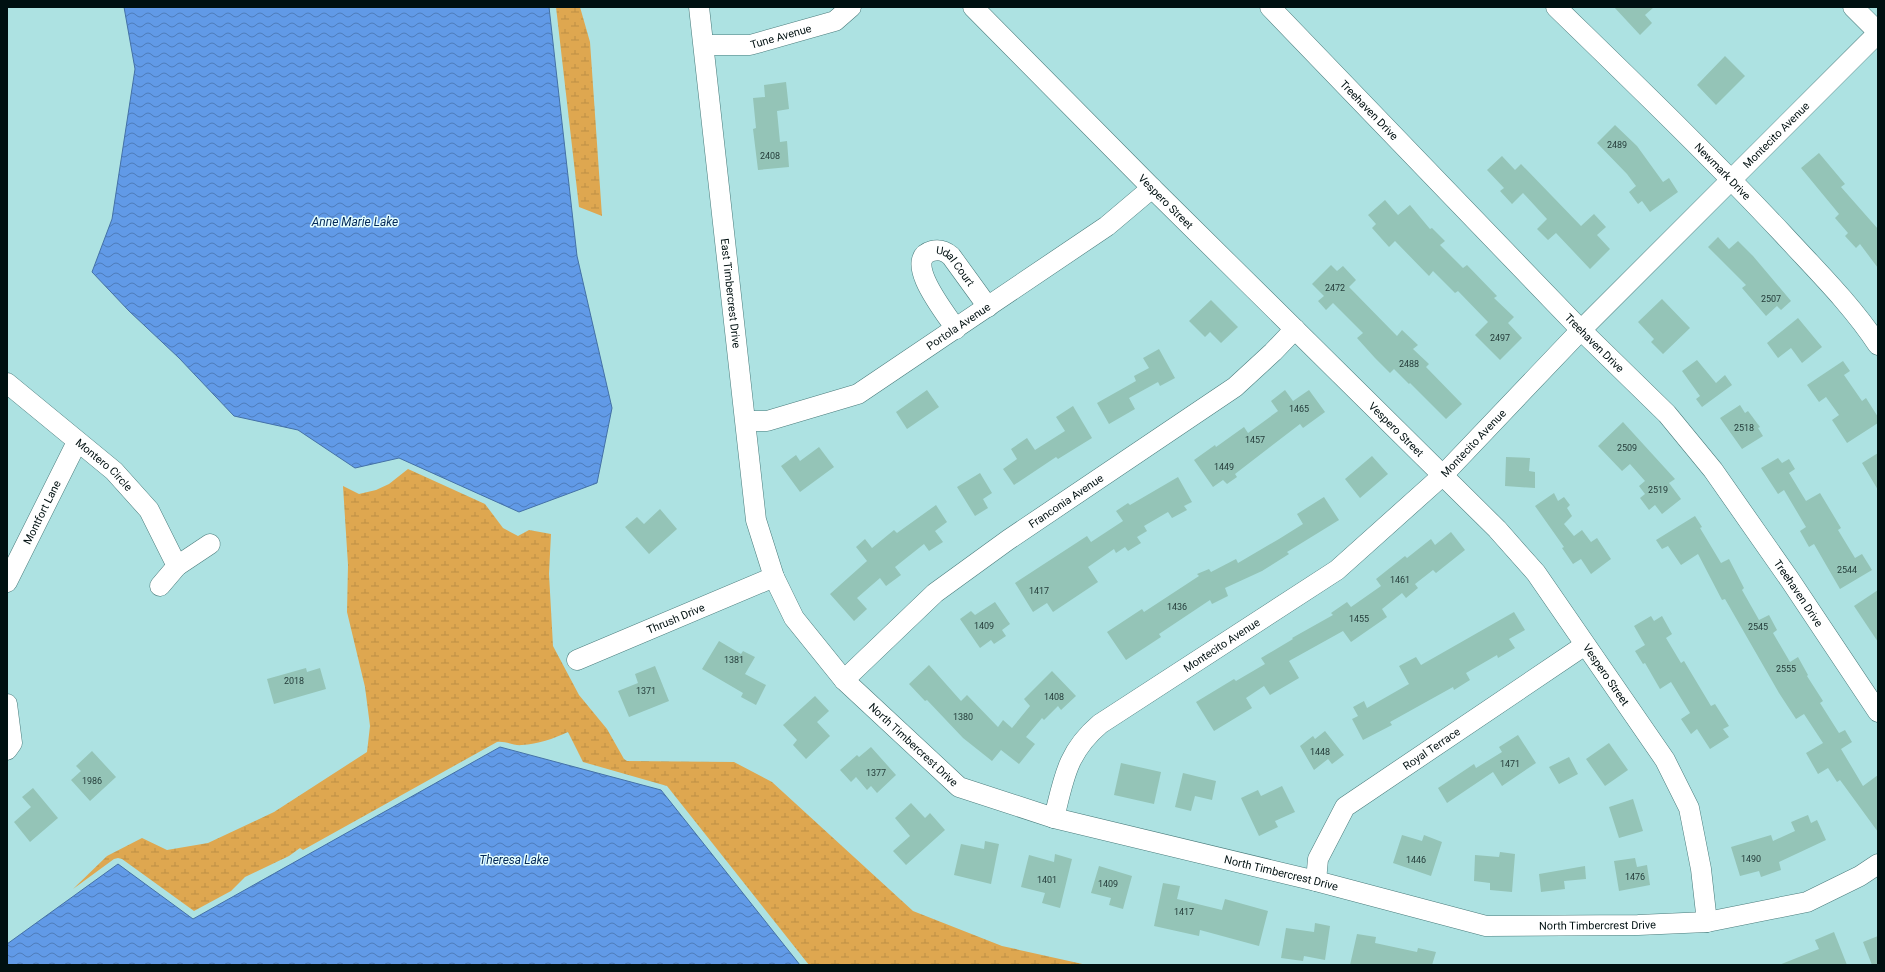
<svg xmlns="http://www.w3.org/2000/svg" width="1885" height="972" viewBox="0 0 1885 972" font-family="Roboto,sans-serif">
  <style>
    .wetland { fill: url(#wetland-marsh) }
    .water { fill: url(#water-waves); stroke: #4471a7 }
    .building { fill: #94c4b7 }
    .lines { fill: none; stroke-linecap: round; stroke-linejoin: round }
    .minor-casing { stroke: #497b7b; stroke-width: 21 }
    .minor { stroke: #fff; stroke-width: 20 }
    .labels { text-anchor: middle; dominant-baseline: central; stroke-width: 3; stroke-linejoin: round; paint-order: stroke }
    .number-label { font-size: 9px; fill: #253d3a }
    .street-label { font-size: 11px; fill: #001011; stroke: #e4fefe }
    .water-label { font-size: 12px; font-style: italic; fill: #022858; stroke: #e4fefe }
  </style>
  <defs>
    <pattern id="wetland-marsh" width="20" height="14" patternUnits="userSpaceOnUse"><rect width="20" height="14" fill="#dea750"/><path d="M1 5h8M5 5V1M11 12h8M15 12V8" fill="none" stroke="#bd8f45"/></pattern>
    <pattern id="water-waves" width="16" height="10" patternUnits="userSpaceOnUse"><rect width="16" height="10" fill="#619ae7"/><path d="M0 5q4-4 8 0t8 0" fill="none" stroke="#4e7cba"/></pattern>
  </defs>
  <rect width="100%" height="100%" fill="#ade2e2"/>
  <path class="wetland" d="M556,7H580L590,42L602,216L579,207Z
    M408,469L485,504L503,528L518,536L529,530L551,534L549,574L553,646L579,695L607,729L624,759L627,761L734,762L772,782L913,911L1002,946L1087,965H809L667,786L583,762L568,732C553,739 538,744 522,745C514,746 506,741 497,742L303,850L300,848L289,856L245,877L231,891L194,911L122,859L118,858L114,859L73,889L107,856L142,838L167,850L208,843L274,812L367,752L370,726L365,687L347,612L348,565L343,486L359,494L376,490L389,484Z"/>
  <path class="water" d="M124,7H549L577,256L612,408L597,483L519,512L399,458L355,468L298,430L234,416L179,358L129,311L92,272L112,219L135,69Z
    M500,747L661,790L800,965H7V944L118,864L193,919Z"/>
  <path class="building" d="M1614,7H1654L1645,15L1652,23L1640,35Z
    M1725,56L1745,76L1716,105L1697,85Z
    M786,82L789,109L777,111L780,142L787,141L789,167L758,170L753,129L756,128L753,98L765,97L764,85Z
    M1615,125L1637,146L1663,182L1669,178L1678,192L1650,212L1642,201L1638,204L1629,192L1636,186L1627,174L1597,143Z
    M1819,153L1845,184L1841,187L1878,229V268L1860,244L1856,248L1845,236L1848,233L1835,218L1839,214L1801,168Z
    M1502,156L1515,170L1521,164L1581,226L1594,214L1606,227L1597,235L1610,249L1590,269L1556,233L1548,240L1537,229L1547,219L1523,193L1512,204L1500,191L1504,188L1487,170Z
    M1385,200L1398,215L1410,205L1430,229L1432,228L1445,241L1440,245L1463,268L1467,265L1497,296L1494,298L1514,317L1508,323L1522,338L1500,360L1475,335L1488,322L1458,291L1455,293L1433,271L1429,276L1395,241L1389,247L1372,228L1376,224L1368,215Z
    M1718,237L1729,249L1738,241L1753,256L1791,301L1781,310L1777,306L1766,316L1742,288L1746,285L1708,247Z
    M1331,265L1337,271L1343,266L1356,280L1349,287L1397,336L1402,330L1418,345L1413,349L1429,364L1426,367L1462,404L1446,419L1410,383L1409,384L1394,369L1390,373L1375,358L1357,338L1363,333L1333,303L1326,310L1318,301L1324,296L1312,284Z
    M1662,299L1690,328L1663,354L1651,342L1654,339L1638,322Z
    M1211,300L1238,327L1221,343L1210,332L1205,337L1189,321Z
    M1798,318L1822,347L1802,363L1791,348L1778,358L1767,343Z
    M1159,349L1175,378L1160,386L1158,382L1129,398L1135,409L1109,424L1097,403L1136,381L1134,376L1149,368L1143,358Z
    M1697,360L1716,383L1725,375L1732,385L1702,407L1696,399L1700,396L1682,371Z
    M1843,361L1850,371L1844,375L1862,401L1866,398L1878,417V423L1847,443L1832,420L1839,415L1826,397L1819,402L1807,385Z
    M927,390L939,407L907,429L896,412Z
    M1285,390L1293,401L1309,390L1325,412L1303,428L1300,424L1235,474L1237,477L1227,484L1223,480L1213,487L1194,460L1215,445L1216,447L1244,427L1248,433L1278,411L1271,401Z
    M1740,405L1745,413L1748,411L1760,427L1758,428L1763,436L1742,449L1720,418Z
    M1073,406L1092,438L1058,459L1056,457L1014,485L1003,469L1017,459L1011,449L1027,438L1035,450L1065,431L1056,417Z
    M1623,422L1675,479L1669,483L1681,499L1662,514L1655,505L1649,510L1640,498L1645,494L1639,486L1645,481L1630,464L1622,471L1598,446Z
    M819,447L834,467L800,492L781,466L796,455L800,461Z
    M1878,453V490L1862,463Z
    M1372,456L1388,474L1360,498L1345,479Z
    M1506,457L1530,458L1529,471L1535,472V488L1505,486Z
    M1778,458L1782,463L1789,459L1795,469L1789,473L1806,501L1820,493L1841,528L1838,530L1855,558L1862,554L1872,570L1840,589L1814,544L1809,547L1800,531L1806,527L1784,490L1778,494L1761,468Z
    M980,473L992,493L983,499L988,508L975,516L957,487Z
    M1178,477L1192,502L1184,506L1187,510L1172,518L1168,512L1144,526L1147,531L1137,537L1141,543L1128,551L1125,547L1116,553L1114,549L1088,567L1098,582L1053,612L1047,603L1033,612L1015,583L1087,536L1091,542L1123,521L1116,511L1128,503L1130,505Z
    M1554,493L1558,501L1564,497L1570,505L1567,508L1572,516L1564,524L1574,536L1582,530L1591,542L1597,538L1611,559L1591,574L1581,559L1573,564L1562,548L1564,547L1535,506Z
    M1324,497L1339,520L1287,552L1289,554L1262,571L1225,588L1228,596L1212,604L1210,600L1159,634L1161,637L1126,660L1107,632L1142,609L1144,612L1199,576L1197,574L1209,569L1211,572L1236,559L1238,563L1279,539L1303,524L1297,514Z
    M936,505L947,522L935,531L943,542L929,551L924,544L895,567L901,575L886,586L880,578L857,598L867,609L854,621L830,594L867,561L856,547L865,539L872,548L894,530L897,533Z
    M660,509L677,529L649,554L625,527L637,517L644,524Z
    M1695,516L1702,527L1700,528L1721,563L1729,559L1744,588L1742,590L1759,620L1769,615L1777,630L1773,633L1790,662L1798,657L1808,675L1807,676L1823,701L1820,703L1839,733L1845,730L1852,742L1841,749L1863,786L1878,775V832L1840,780L1837,782L1828,768L1818,774L1806,753L1823,743L1804,714L1796,719L1779,693L1725,599L1722,600L1698,554L1681,565L1668,546L1662,549L1656,540Z
    M1451,532L1465,550L1436,573L1433,570L1415,584L1418,588L1406,598L1402,593L1382,609L1387,617L1351,642L1343,631L1289,661L1299,678L1270,695L1264,686L1246,698L1252,708L1214,731L1196,702L1234,679L1236,681L1265,664L1261,658L1293,639L1292,638L1333,615L1331,613L1347,602L1351,607L1381,586L1376,579L1405,556L1407,558L1431,539L1435,545Z
    M1878,590V642L1854,606Z
    M995,602L1010,624L1002,630L1006,636L994,644L991,640L980,648L960,619L971,611L975,615Z
    M1514,612L1525,630L1509,639L1515,648L1498,658L1497,655L1466,673L1470,680L1454,690L1453,687L1390,722L1392,725L1363,740L1352,719L1358,716L1353,707L1364,701L1367,708L1409,684L1399,666L1416,657L1421,665Z
    M1651,616L1654,621L1662,616L1672,634L1666,638L1681,663L1684,661L1711,706L1715,704L1729,726L1723,729L1729,737L1710,749L1697,729L1691,734L1681,719L1690,713L1671,682L1660,689L1645,663L1643,664L1635,651L1645,645L1634,626Z
    M719,641L741,654L743,651L755,657L745,674L766,685L756,705L741,697L743,693L702,669Z
    M929,665L961,701L967,695L998,727L1003,720L1012,728L1030,706L1024,699L1052,671L1076,696L1061,710L1058,706L1044,720L1042,718L1026,737L1035,744L1019,764L1001,750L992,761L963,738L927,700L925,701L909,684Z
    M655,666L669,701L629,717L618,691L638,683L635,674Z
    M306,668L307,672L320,668L326,689L274,704L267,679Z
    M815,696L829,711L817,722L830,736L806,759L793,745L797,740L783,725Z
    M1325,731L1344,755L1332,764L1328,759L1314,770L1300,746L1313,736L1315,739Z
    M1518,735L1536,763L1502,786L1493,772L1447,803L1438,788L1474,764L1476,768L1502,752L1499,747Z
    M1609,743L1628,770L1605,786L1586,759Z
    M871,747L896,775L877,793L871,786L867,790L856,777L851,782L840,770L857,755L859,757Z
    M92,751L116,777L90,801L71,780L81,771L76,766Z
    M1569,757L1578,774L1559,784L1549,767Z
    M1121,763L1161,772L1154,804L1114,795Z
    M1183,773L1216,781L1212,800L1195,796L1191,811L1175,807Z
    M1282,786L1295,812L1275,821L1278,827L1259,836L1241,798L1258,790L1261,796Z
    M33,788L58,818L30,842L14,822L31,807L22,797Z
    M1633,799L1643,831L1619,838L1609,807Z
    M911,803L925,818L930,813L945,830L906,865L893,851L910,836L895,818Z
    M1808,815L1811,823L1817,820L1826,840L1779,862L1781,870L1761,877L1759,871L1740,876L1731,847L1771,835L1773,841L1795,831L1791,822Z
    M1402,835L1422,841L1424,835L1442,842L1431,876L1393,863Z
    M985,841L999,844L991,884L954,875L961,844L984,849Z
    M1500,852L1515,854L1512,892L1490,890V883L1474,881L1475,855L1499,857Z
    M1055,854L1072,859L1060,908L1042,903L1045,893L1021,887L1029,855L1054,862Z
    M1635,858L1637,867L1647,865L1650,885L1619,891L1614,861Z
    M1099,866L1132,876L1123,909L1109,905L1111,898L1091,893Z
    M1585,866L1586,879L1564,881L1565,889L1541,892L1539,874Z
    M1163,883L1180,886L1177,899L1222,910L1225,899L1268,911L1259,946L1200,930L1199,936L1154,926Z
    M1315,923L1330,926L1325,960L1304,956L1303,961L1281,958L1286,928L1314,932Z
    M1834,932L1847,965H1779L1819,949L1815,940Z
    M1357,934L1376,937L1375,943L1417,952L1418,948L1436,952L1432,965H1350Z
    M1878,936V965H1872L1863,942Z"/>
  <g class="lines">
    <g class="minor-casing">
      <g id="minor">
        <path id="s1" d="M699,7L756,520L774,577L794,618L844,680L959,787L1054,818L1316,881L1486,926L1638,925L1707,922L1807,902L1860,876L1878,864"/>
        <path id="s2" d="M973,7L1152,188L1497,529L1536,573L1665,760L1689,808L1701,869L1707,922"/>
        <path id="s3" d="M1270,7L1581,330L1667,414L1713,470L1790,580L1878,712"/>
        <path id="s4" d="M1556,7C1633,82 1710,156 1783,234C1816,270 1851,304 1878,345"/>
        <path d="M1853,7L1878,32"/>
        <path id="s5" d="M705,45H750L835,21L851,7"/>
        <path id="s6" d="M956,329C947,315 901,259 932,251C940,249 945,251 951,256L988,307"/>
        <path id="s7" d="M7,383L114,471L149,510L177,566"/>
        <path id="s8" d="M746,421H767L858,394L1107,226L1152,188"/>
        <path id="s9" d="M7,582L77,442"/>
        <path d="M160,586L177,566L210,544"/>
        <path id="s10" d="M577,660L774,577"/>
        <path id="s11" d="M844,680L935,593L1008,540L1235,387L1273,352L1295,329"/>
        <path d="M7,704L12,743L7,750"/>
        <path id="s12" d="M1054,818C1064,778 1067,752 1100,724L1337,570L1442,476L1581,330L1878,33"/>
        <path id="s13" d="M1316,881L1318,859L1345,807L1585,645"/>
      </g>
    </g>
    <use href="#minor" class="minor"/>
  </g>
  <g class="labels">
    <g class="number-label">
      <text x="1617" y="145">2489</text>
      <text x="770" y="156">2408</text>
      <text x="1335" y="288">2472</text>
      <text x="1771" y="299">2507</text>
      <text x="1500" y="338">2497</text>
      <text x="1409" y="364">2488</text>
      <text x="1299" y="409">1465</text>
      <text x="1744" y="428">2518</text>
      <text x="1255" y="440">1457</text>
      <text x="1627" y="448">2509</text>
      <text x="1224" y="467">1449</text>
      <text x="1658" y="490">2519</text>
      <text x="1847" y="570">2544</text>
      <text x="1400" y="580">1461</text>
      <text x="1039" y="591">1417</text>
      <text x="1177" y="607">1436</text>
      <text x="1359" y="619">1455</text>
      <text x="984" y="626">1409</text>
      <text x="1758" y="627">2545</text>
      <text x="734" y="660">1381</text>
      <text x="1786" y="669">2555</text>
      <text x="294" y="681">2018</text>
      <text x="646" y="691">1371</text>
      <text x="1054" y="697">1408</text>
      <text x="963" y="717">1380</text>
      <text x="1320" y="752">1448</text>
      <text x="1510" y="764">1471</text>
      <text x="876" y="773">1377</text>
      <text x="92" y="781">1986</text>
      <text x="1751" y="859">1490</text>
      <text x="1416" y="860">1446</text>
      <text x="1635" y="877">1476</text>
      <text x="1047" y="880">1401</text>
      <text x="1108" y="884">1409</text>
      <text x="1184" y="912">1417</text>
    </g>
    <g class="street-label">
      <text stroke="none"><textPath href="#s5" startOffset="77">Tune Avenue</textPath></text>
      <text stroke="none"><textPath href="#s3" startOffset="143">Treehaven Drive</textPath></text>
      <text stroke="none"><textPath href="#s12" startOffset="1008">Montecito Avenue</textPath></text>
      <text stroke="none"><textPath href="#s4" startOffset="234">Newmark Drive</textPath></text>
      <text stroke="none"><textPath href="#s2" startOffset="274">Vespero Street</textPath></text>
      <text stroke="none"><textPath href="#s6" startOffset="123">Udal Court</textPath></text>
      <text stroke="none"><textPath href="#s1" startOffset="288">East Timbercrest Drive</textPath></text>
      <text stroke="none"><textPath href="#s8" startOffset="237">Portola Avenue</textPath></text>
      <text stroke="none"><textPath href="#s3" startOffset="467">Treehaven Drive</textPath></text>
      <text stroke="none"><textPath href="#s2" startOffset="598">Vespero Street</textPath></text>
      <text stroke="none"><textPath href="#s12" startOffset="576">Montecito Avenue</textPath></text>
      <text stroke="none"><textPath href="#s7" startOffset="127">Montero Circle</textPath></text>
      <text stroke="none"><textPath href="#s11" startOffset="286">Franconia Avenue</textPath></text>
      <text stroke="none"><textPath href="#s9" startOffset="78">Montfort Lane</textPath></text>
      <text stroke="none"><textPath href="#s3" startOffset="791">Treehaven Drive</textPath></text>
      <text stroke="none"><textPath href="#s10" startOffset="107">Thrush Drive</textPath></text>
      <text stroke="none"><textPath href="#s12" startOffset="252">Montecito Avenue</textPath></text>
      <text stroke="none"><textPath href="#s2" startOffset="922">Vespero Street</textPath></text>
      <text stroke="none"><textPath href="#s1" startOffset="796">North Timbercrest Drive</textPath></text>
      <text stroke="none"><textPath href="#s13" startOffset="185">Royal Terrace</textPath></text>
      <text stroke="none"><textPath href="#s1" startOffset="1192">North Timbercrest Drive</textPath></text>
      <text stroke="none"><textPath href="#s1" startOffset="1515">North Timbercrest Drive</textPath></text>
    </g>
    <g class="water-label">
      <text x="355" y="222">Anne Marie Lake</text>
      <text x="514" y="860">Theresa Lake</text>
    </g>
  </g>
  <rect width="1885" height="972" fill="none" stroke="#001011" stroke-width="16"/>
</svg>
